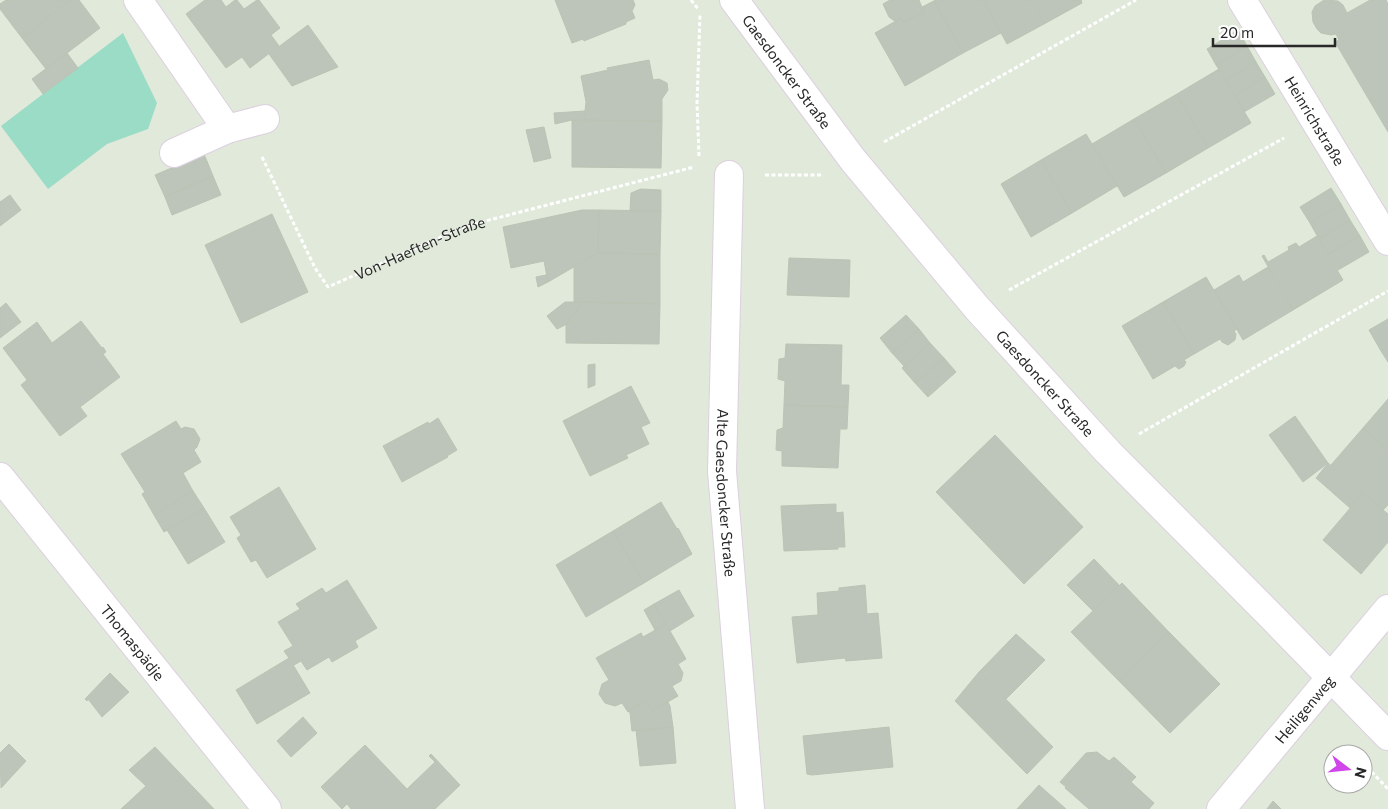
<svg xmlns="http://www.w3.org/2000/svg" width="1388" height="809" viewBox="0 0 1388 809" font-family="Commissioner,sans-serif">
  <style>
    .green { fill: #9bdcc7 }
    .building { fill: #bdc5ba; stroke: #bac4b4 }
    .lines { fill: none; stroke-linecap: round; stroke-linejoin: round }
    .minor-casing { stroke: #ddd0e0; stroke-width: 30 }
    .secondary-casing { stroke: #ddd0e0; stroke-width: 30 }
    .path { stroke: #fff; stroke-width: 3; stroke-dasharray: 4 2.5; stroke-linecap: butt }
    .minor { stroke: #fff; stroke-width: 28 }
    .secondary { stroke: #fff; stroke-width: 28 }
    .labels { text-anchor: middle; dominant-baseline: central; stroke-width: 4; stroke-linejoin: round; paint-order: stroke }
    .street-label { font-size: 15px; fill: #282828; stroke: #fff }
  </style>
  <rect width="100%" height="100%" fill="#e0e9da"/>
  <path class="green" d="M123,33L157,103L148,129L107,144L48,189L1,126Z"/>
  <path class="building" d="M6,0H71L22,38L0,9V4Z
    M71,0H79L100,28L46,69L22,38Z
    M205,0H221L226,7L235,0H237L244,9L257,0H259L280,28L271,35L279,46L250,68L242,57L226,68L186,14Z
    M555,0H633L635,5L632,11L635,18L626,22V24L584,41L583,39L572,43Z
    M890,0H919L924,12L904,22L901,18L896,22L889,17L883,4Z
    M935,0H983L1001,33L963,53L934,1Z
    M983,0H1032L1044,24L1007,44Z
    M1032,0H1081L1082,3L1044,24Z
    M1324,0L1338,1L1343,5L1347,13L1370,0H1386L1388,4V132L1335,42L1339,40L1336,34L1331,35L1321,33L1317,29L1313,22L1312,12L1315,6Z
    M934,1L963,53L905,86L875,33L901,18L904,22L924,12L922,7Z
    M308,25L338,67L292,86L269,54Z
    M1238,30L1247,46L1216,65L1207,49Z
    M1247,46L1256,62L1226,80L1216,65Z
    M67,53L78,68L43,94L32,79Z
    M649,60L653,80L659,79L667,83L668,90L662,99V121L584,120L586,102L581,76L608,70L607,68Z
    M1256,62L1265,77L1235,95L1226,80Z
    M1219,69L1251,123L1208,148L1177,94Z
    M1265,77L1275,94L1244,112L1235,95Z
    M1177,94L1208,148L1166,173L1134,119Z
    M585,111L584,120H572L555,124L554,113Z
    M1134,119L1166,173L1124,197L1092,144Z
    M572,120L662,121L661,168L572,167Z
    M544,127L551,158L534,162L526,130Z
    M1086,134L1117,186L1072,213L1041,160Z
    M204,154L213,176L165,197L155,175Z
    M1041,160L1072,213L1031,237L1001,184Z
    M213,176L221,195L172,215L165,197Z
    M1331,188L1341,204L1310,223L1300,207Z
    M641,189L661,190V211H630L631,193Z
    M10,195L21,210L0,226V202Z
    M1341,204L1350,220L1319,239L1310,223Z
    M582,210H599L598,253L548,282L544,261L511,268L503,227Z
    M599,210L661,211L660,254L598,253Z
    M272,214L308,292L241,323L205,245Z
    M1350,220L1360,236L1328,254L1319,239Z
    M1317,236L1343,280L1293,310L1262,256L1264,255L1268,262L1289,250L1288,247L1296,243L1299,247Z
    M1360,236L1369,252L1338,270L1328,254Z
    M598,253L660,254V304L574,302V267Z
    M789,258L850,260L849,297L787,295Z
    M1268,267L1293,310L1243,340L1214,290L1239,275L1243,282Z
    M546,275L548,282L538,287L536,277Z
    M1206,277L1237,329L1234,331L1236,334L1235,340L1228,345L1222,342L1220,339L1194,354L1163,302Z
    M565,302H583L567,324L557,329L547,316Z
    M583,302L660,304L659,344L566,343V324Z
    M1163,302L1194,354L1184,360L1186,362L1184,366L1179,369L1175,366L1153,379L1122,326Z
    M6,303L21,322L0,338V308Z
    M906,315L919,329L892,353L880,338Z
    M1388,319V347L1381,351L1369,330Z
    M81,321L102,348L103,347L106,352L103,354L120,377L80,407L87,416L60,436L21,385L27,380L3,348L37,322L52,343Z
    M919,329L930,343L904,366L892,353Z
    M930,343L944,358L915,383L902,368Z
    M786,344L842,345L841,385H849L848,407L784,405L785,381L778,379L779,359L785,358Z
    M1388,347V362L1381,351Z
    M944,358L956,372L928,397L915,383Z
    M595,364V385L588,388V365Z
    M631,386L650,423L641,427L649,444L626,455L628,458L590,476L563,421Z
    M1388,399V450L1363,428Z
    M784,405L848,407L847,429H840L838,468L782,466V451L776,450L777,430L783,428Z
    M1295,416L1328,463L1303,482L1269,435Z
    M438,418L457,450L447,456L448,457L402,482L383,446L428,422L429,424Z
    M176,421L181,429L185,427L194,429L200,439L197,447L194,450L201,462L183,473L193,491L154,515L142,494L145,492L121,454Z
    M1363,428L1388,450V505L1383,510L1331,465Z
    M995,435L1083,527L1024,584L936,492Z
    M1328,463L1363,493L1350,508L1316,478Z
    M279,487L316,549L267,578L256,560L251,562L237,538L241,535L230,517Z
    M193,491L204,508L164,532L154,515Z
    M1363,493L1388,514V542L1361,574L1323,540Z
    M661,502L677,529L678,528L692,554L644,583L613,531Z
    M836,504V513L843,512L845,547H838V549L784,551L781,506Z
    M204,508L225,542L188,564L167,530Z
    M613,531L644,583L586,617L556,565Z
    M1094,559L1119,585L1093,611L1067,585Z
    M347,580L377,628L355,641L358,647L332,662L329,657L307,670L301,661L294,665L284,651L293,646L278,622L300,609L296,604L322,588L326,593Z
    M1122,583L1168,631L1120,682L1071,632Z
    M865,585L867,614L878,613L882,658L846,661L845,658L797,663L792,617L818,615L817,593L839,591V588Z
    M679,590L694,616L670,631L654,604Z
    M654,604L666,624L655,630L644,610Z
    M666,624L686,659L678,664L683,673L681,681L672,686L678,696L652,711L646,701L628,712L622,703L615,706L605,703L599,694L602,684L609,680L596,658L641,633L643,637Z
    M1168,631L1220,684L1170,733L1120,682Z
    M1016,634L1045,660L1006,699L979,672Z
    M289,658L310,693L257,724L236,690Z
    M979,672L1053,747L1027,774L955,701Z
    M110,673L129,692L102,717L88,699L87,701L85,699Z
    M646,701L652,711L668,702L670,706L673,727L632,731L630,713L629,711Z
    M303,717L317,733L291,757L277,741Z
    M673,727L676,763L640,766L636,730Z
    M889,727L893,767L812,775L807,774L803,736Z
    M9,744L26,761L1,788L0,753Z
    M365,745L407,789L435,762L429,756L431,754L460,785L435,809H351L347,804L342,809L321,787Z
    M155,747L214,809H121L146,786L129,770Z
    M1097,752L1109,761L1114,757L1136,777L1131,782L1154,803L1149,809H1089L1065,788L1066,787L1060,782L1086,753Z
    M1039,785L1066,809H1017Z
    M1273,801L1281,809H1267Z"/>
  <g class="lines">
    <g class="minor-casing">
      <g id="minor">
        <path d="M138,0L227,129L174,153"/>
        <path id="s2" d="M1242,0L1388,241"/>
        <path d="M227,129L265,119"/>
        <path id="s3" d="M729,175L722,471L750,809"/>
        <path id="s4" d="M0,477L267,809"/>
        <path id="s5" d="M1221,809L1388,609"/>
      </g>
    </g>
    <g class="secondary-casing">
      <g id="secondary">
        <path id="s6" d="M734,0L853,160L977,308L1108,452L1271,616L1388,736"/>
      </g>
    </g>
    <g class="path">
      <path d="M691,0L699,10"/>
      <path d="M884,142L1136,0"/>
      <path d="M699,156L697,103L700,15"/>
      <path id="s1" d="M262,157L315,268L328,287L466,226L694,167"/>
      <path d="M765,175H821"/>
      <path d="M1009,290L1284,138"/>
      <path d="M1139,434L1388,291"/>
      <path d="M1367,767L1388,789"/>
    </g>
    <use href="#minor" class="minor"/>
    <use href="#secondary" class="secondary"/>
  </g>
  <g class="labels">
    <g class="street-label">
      <text stroke="none"><textPath href="#s6" startOffset="89">Gaesdoncker Straße</textPath></text>
      <text stroke="none"><textPath href="#s2" startOffset="141">Heinrichstraße</textPath></text>
      <text stroke="none"><textPath href="#s1" startOffset="246">Von-Haeften-Straße</textPath></text>
      <text stroke="none"><textPath href="#s6" startOffset="494">Gaesdoncker Straße</textPath></text>
      <text stroke="none"><textPath href="#s3" startOffset="318">Alte Gaesdoncker Straße</textPath></text>
      <text stroke="none"><textPath href="#s4" startOffset="212">Thomaspädje</textPath></text>
      <text stroke="none"><textPath href="#s5" startOffset="130">Heiligenweg</textPath></text>
    </g>
  </g>
  <g transform="translate(1348 769) rotate(106)"><circle r="24" fill="#ffffff" stroke="#a9a9a9"/>
  <path d="M0-4L9 19L0 12L-9 19Z" fill="#d046ea"/>
  <text y="-8" font-size="14" font-weight="bold" text-anchor="middle" fill="#282828">N</text>
  </g>
  <path d="M1213 38v8h122v-8" fill="none" stroke="#282828" stroke-width="2.5"/>
  <text x="1220" y="38" font-size="15" fill="#282828" stroke="#ffffff" stroke-width="4" paint-order="stroke">20 m</text>
</svg>
